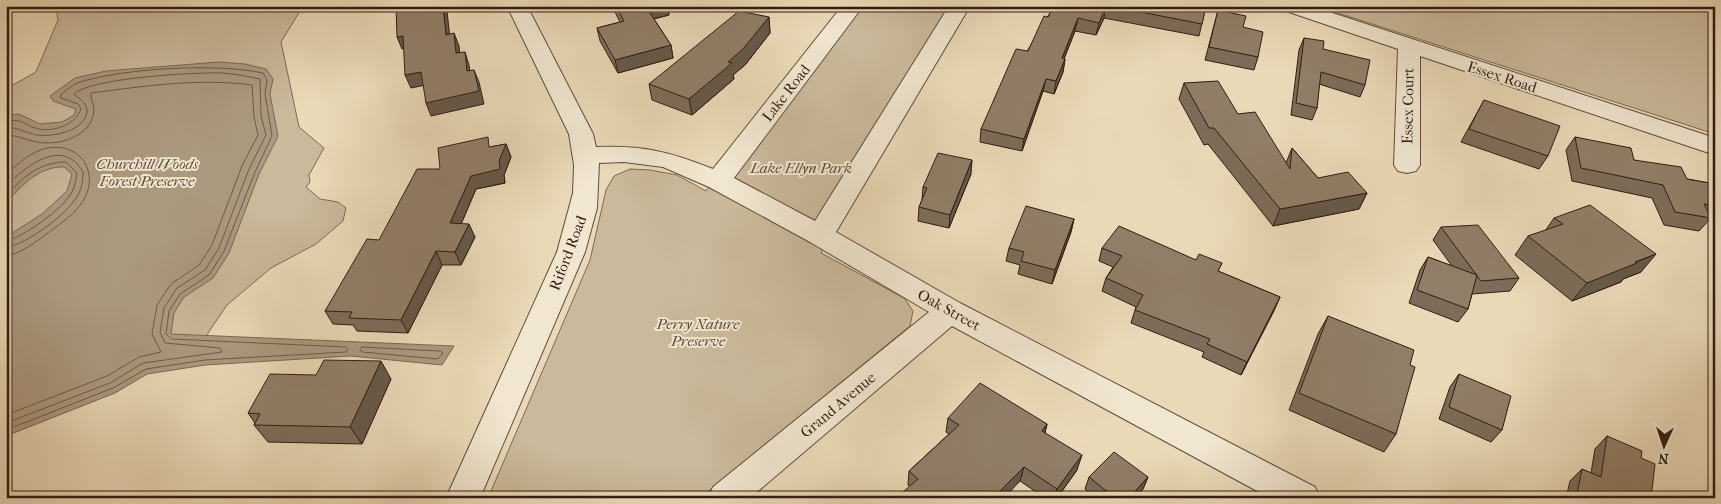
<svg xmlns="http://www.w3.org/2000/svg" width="1721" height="504" viewBox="0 0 1721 504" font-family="'IM FELL French Canon',serif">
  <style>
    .green { fill: #cab99b; stroke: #7d6a56 }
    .water { fill: #ab997f; stroke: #7a6753 }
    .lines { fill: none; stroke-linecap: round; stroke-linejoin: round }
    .shore { stroke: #6e5a48; stroke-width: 1 }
    .minor-casing { stroke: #5e4b3b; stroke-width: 2 }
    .minor { fill: #f1e6d0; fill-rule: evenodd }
    .wall { fill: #7d6c59; stroke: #301c12 }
    .shaded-wall { fill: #665849; stroke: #301c12 }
    .building { fill: #917e68; stroke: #301c12 }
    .labels { text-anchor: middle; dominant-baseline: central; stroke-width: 4; stroke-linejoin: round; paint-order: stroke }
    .street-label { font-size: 15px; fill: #301c12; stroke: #f1e6d0 }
    .park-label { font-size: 15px; font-style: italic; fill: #5e4b3b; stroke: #f1e6d0 }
  </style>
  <rect width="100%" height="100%" fill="#ead9b7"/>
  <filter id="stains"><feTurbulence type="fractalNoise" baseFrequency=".004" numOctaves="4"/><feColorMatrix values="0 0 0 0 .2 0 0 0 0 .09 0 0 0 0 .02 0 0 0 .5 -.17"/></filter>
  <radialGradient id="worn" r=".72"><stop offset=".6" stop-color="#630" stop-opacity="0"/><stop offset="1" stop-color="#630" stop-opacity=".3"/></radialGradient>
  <path class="green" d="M56,6H303L281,42L299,127L324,148L309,175L310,182L306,187L320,199L338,202L346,208L343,221L316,244L271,268L227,305L202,342L6,331V89L36,72L58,20Z
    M852,6H969L821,253L904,298L913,311L910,326L700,498H488L590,260L606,190L614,176L630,169L650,170L677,175L706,191Z
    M1316,6H1715V134Z"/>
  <path class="water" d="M219,62L245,64L266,69L273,79L270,94L278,136L259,174L229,253L213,278L184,297L174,313L171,334L454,346L442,365L351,356L205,365L147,374L115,393L6,436V237L42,214L67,191L72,174L64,167C40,166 20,186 6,204V116L19,114L40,124L62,122L74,115L76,109L53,101L50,96L75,78L106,71Z"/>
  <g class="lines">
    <path class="shore" d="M6,121C25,118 24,126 39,129C56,132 75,124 81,109L78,104L61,98V94C67,90 73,84 80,82C126,68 217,63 263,73L267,80L265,94L272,136L255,172L224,251L209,275L180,294L169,311L166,334L172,339L346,347L348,349L346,352L205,360L146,369L113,388L6,430
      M6,127C17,127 26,133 37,135C51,137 80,132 86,116C90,105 81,100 74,94C90,78 196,72 222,73C235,74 247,76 260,79L261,116L266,135L249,169L219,248L205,270L177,288L164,308L160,332L165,343L220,348L222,352L143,363L110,383L6,423
      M6,135C17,135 26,140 37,142C57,146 87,138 93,116C96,107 90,100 91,93C145,86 198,78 252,85L254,117L258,135L242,166L212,245L199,265L171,284L157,305L152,334L161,352L139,357L107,376L6,415
      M6,175C17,164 32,151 47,148C81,142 100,173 83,201C75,214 61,223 49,232C36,242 22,253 6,256
      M6,186C27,165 63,137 83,172C83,180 82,188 78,195C67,215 28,243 6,248
      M6,196C22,177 40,162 66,162L77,173C76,179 75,186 72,192C62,210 25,235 6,242
      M362,347L440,351L443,353L438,359L362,352L360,350Z"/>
    <g class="minor-casing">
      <path id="minor" d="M507,6H527L593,134L596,147C643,145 671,152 713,169L842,6H863L734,178L815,221L949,6H970L836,232L960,303L1315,487L1320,498H1270L952,326L750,498H708L713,487L929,312L810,242L709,187L663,167L624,162L599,163L597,208L585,252L480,498H446L557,252L573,193L574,165L569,134Z
        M1280,6H1311L1715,138V155L1420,56V165L1416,171L1407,173L1398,171L1394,165L1398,49L1283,10Z"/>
    </g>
    <use href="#minor" class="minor"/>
  </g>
  <path class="wall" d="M612,6H668L669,15L654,19L671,45L673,58L618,73L600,41L597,28L620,22Z
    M1054,6H1206L1199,36L1104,18L1096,35L1075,31L1064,59H1065L1063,72L1054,94L1043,91L1022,151L980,142L981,129Z
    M1218,10L1258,57L1254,70L1205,60Z
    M769,17L770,33L745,65L733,75L734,79L692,115L652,100L649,84Z
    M1304,38L1323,49L1365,85L1360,97L1319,84L1317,108L1312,120L1291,115L1299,50Z
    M1184,83L1238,114L1286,163L1292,148L1318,178L1367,193L1359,209L1273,226L1208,144L1204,145L1179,99Z
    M1484,100L1548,156L1539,169L1461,142Z
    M1575,137L1634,160L1687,179L1715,184V221L1709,220L1699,231L1664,225L1652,198L1572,181L1566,150Z
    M506,144L511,157L504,175L505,183L476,189L461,224L475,237L461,265H442L408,333L357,331L353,325L333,324L325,311L440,169L491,147Z
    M971,174L949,228L918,221L919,207L922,200L923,187Z
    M1554,218L1641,272L1623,279L1621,282L1572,301L1515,255L1528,236L1545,231Z
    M1074,219L1071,232L1052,284L1018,274L1020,265L1006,261L1009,248Z
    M1441,227L1519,278L1510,291L1472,294L1468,309L1458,322L1409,303L1420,270L1428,257L1452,266L1433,240Z
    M1102,248L1196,260L1222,263L1218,271L1280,297L1241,375L1202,357L1204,352L1131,323L1136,307L1102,291L1106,278L1113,267L1099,261Z
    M1328,316L1410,365L1396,434L1384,452L1289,410L1318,334Z
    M1459,374L1502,430L1491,442L1439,419L1450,387Z
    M391,379L362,444L268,442L254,425L255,423L248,413Z
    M948,418L1047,424L1045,433L1077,470L1057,498H1045L1020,481L910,486L908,485L909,471L949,434L946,432Z
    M1607,436L1641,458L1651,498H1566L1570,481L1582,469L1591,473L1595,449Z
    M1089,477H1148L1143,489L1135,498H1095L1085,489Z"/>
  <path class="shaded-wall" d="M443,6H445L447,11L451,48L446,35Z
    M651,6H668L669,15L648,20L646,7Z
    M1106,6L1104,18L1096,35L1099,23Z
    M769,17L770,33L745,65L733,75L734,79L692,115L689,99Z
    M1078,18L1075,31L1059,71L1062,58Z
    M454,33L459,46L461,66L456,53Z
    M403,36L408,48L402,49L397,37Z
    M671,45L673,58L618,73L615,60Z
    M465,52L469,65L472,84L467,71Z
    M1065,59L1063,72L1054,94L1056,81Z
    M474,70L479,82L484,104L431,116L426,103Z
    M421,72L426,85L411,88L405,75Z
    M1046,79L1043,91L1022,151L1024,139Z
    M506,144L511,157L504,175L505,183L476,189L456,236L450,223L471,176Z
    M972,160L971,174L949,228L950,215Z
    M1367,193L1359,209L1273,226L1280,209Z
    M1074,219L1071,232L1052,284L1055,270Z
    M469,224L475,237L461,265L455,252Z
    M436,251L442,265L408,333L401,320Z
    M1656,254L1641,272L1623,279L1621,282L1572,301L1587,283Z
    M1280,297L1274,311L1241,375L1247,362Z
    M381,361L391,379L362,444L350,427Z
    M1047,424L1043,439L1042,431Z
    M1082,455L1077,470L1057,498H1054L1057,489Z
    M1024,467L1020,481L1004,498H993Z
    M1148,477L1143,489L1135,498H1129Z"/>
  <path class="building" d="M396,6H443L446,35L454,33L456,53L465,52L467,71L474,70L479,91L426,103L421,72L405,75L403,36L397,37Z
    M616,6H651L646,7L671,45L615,60L597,28L624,21Z
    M1054,6H1106L1099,23L1078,18L1062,58L1065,59L1056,81L1046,79L1024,139L981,129L1016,49L1028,51L1044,16L1048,17Z
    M1110,6H1206L1202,24Z
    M1218,10L1246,16L1243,27L1263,32L1258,57L1209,47Z
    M739,11L769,17L743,49L728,62L732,63L689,99L649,84Z
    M1304,38L1324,41L1323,49L1370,60L1365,85L1321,72L1317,108L1296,103Z
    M1218,81L1238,114L1255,112L1290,169L1292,148L1318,178L1348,172L1367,193L1280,209L1214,128H1209L1184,83Z
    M1484,100L1560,126L1548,156L1469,129Z
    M488,137L489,147L506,144L499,161L500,169L471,176L450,223L469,224L455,252L436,251L401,320L349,318L352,312L325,311L367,239L379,240L417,169H440L438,148Z
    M1575,137L1631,148L1634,160L1681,167L1687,179L1715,184V206L1704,204L1711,218L1675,212L1663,185L1581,168Z
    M938,153L972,160L950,215L919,207L927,188L923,187Z
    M1590,205L1656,254L1635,262L1637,263L1587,283L1528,236L1563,224L1554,218Z
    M1026,206L1074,219L1055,270L1021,261L1024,252L1009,248Z
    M1478,225L1519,278L1481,281L1441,227Z
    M1119,226L1196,260L1199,254L1222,263L1218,271L1280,297L1247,362L1207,344L1210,339L1135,310L1143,295L1106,278L1122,256L1102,248Z
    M1428,257L1477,275L1468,309L1417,290Z
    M1328,316L1414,350L1410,365L1415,367L1396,434L1299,393Z
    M324,360L381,361L350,427L254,425L260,414L248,413L270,374L316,375Z
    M1459,374L1511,396L1502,430L1449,407Z
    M980,383L1047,424L1042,431L1082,455L1057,489L1024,467L993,498H896L918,479L909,471L959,425L948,418Z
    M1607,436L1642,451L1641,458L1655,464L1651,498H1586L1577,494L1582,469L1601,477Z
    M1114,452L1148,477L1129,498H1115L1089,477Z"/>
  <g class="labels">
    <g class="street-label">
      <text transform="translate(1502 77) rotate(18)">Essex Road</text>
      <text transform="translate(786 93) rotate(-52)">Lake Road</text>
      <text transform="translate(1408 106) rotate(-89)">Essex Court</text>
      <text transform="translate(568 253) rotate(-69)">Riford Road</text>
      <text transform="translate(949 310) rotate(29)">Oak Street</text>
      <text transform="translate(838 405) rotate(-40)">Grand Avenue</text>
    </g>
    <g class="park-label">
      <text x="147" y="164">Churchill Woods<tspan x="147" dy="17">Forest Preserve</tspan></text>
      <text x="801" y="168">Lake Ellyn Park</text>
      <text x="698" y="324">Perry Nature<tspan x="698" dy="17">Preserve</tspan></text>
    </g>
  </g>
  <rect width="1721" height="504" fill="none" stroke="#ead9b7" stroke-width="25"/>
  <rect x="8" y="8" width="1706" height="489" fill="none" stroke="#301c12" stroke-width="2.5"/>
  <rect x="12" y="12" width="1696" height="479" fill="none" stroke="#301c12"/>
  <g transform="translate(1664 446) rotate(183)" stroke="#f1e6d0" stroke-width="4" paint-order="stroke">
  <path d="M0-4L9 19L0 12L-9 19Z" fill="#301c12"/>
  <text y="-8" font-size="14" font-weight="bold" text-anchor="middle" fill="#301c12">N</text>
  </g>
  <rect width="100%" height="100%" filter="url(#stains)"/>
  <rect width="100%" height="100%" fill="url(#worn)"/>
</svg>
